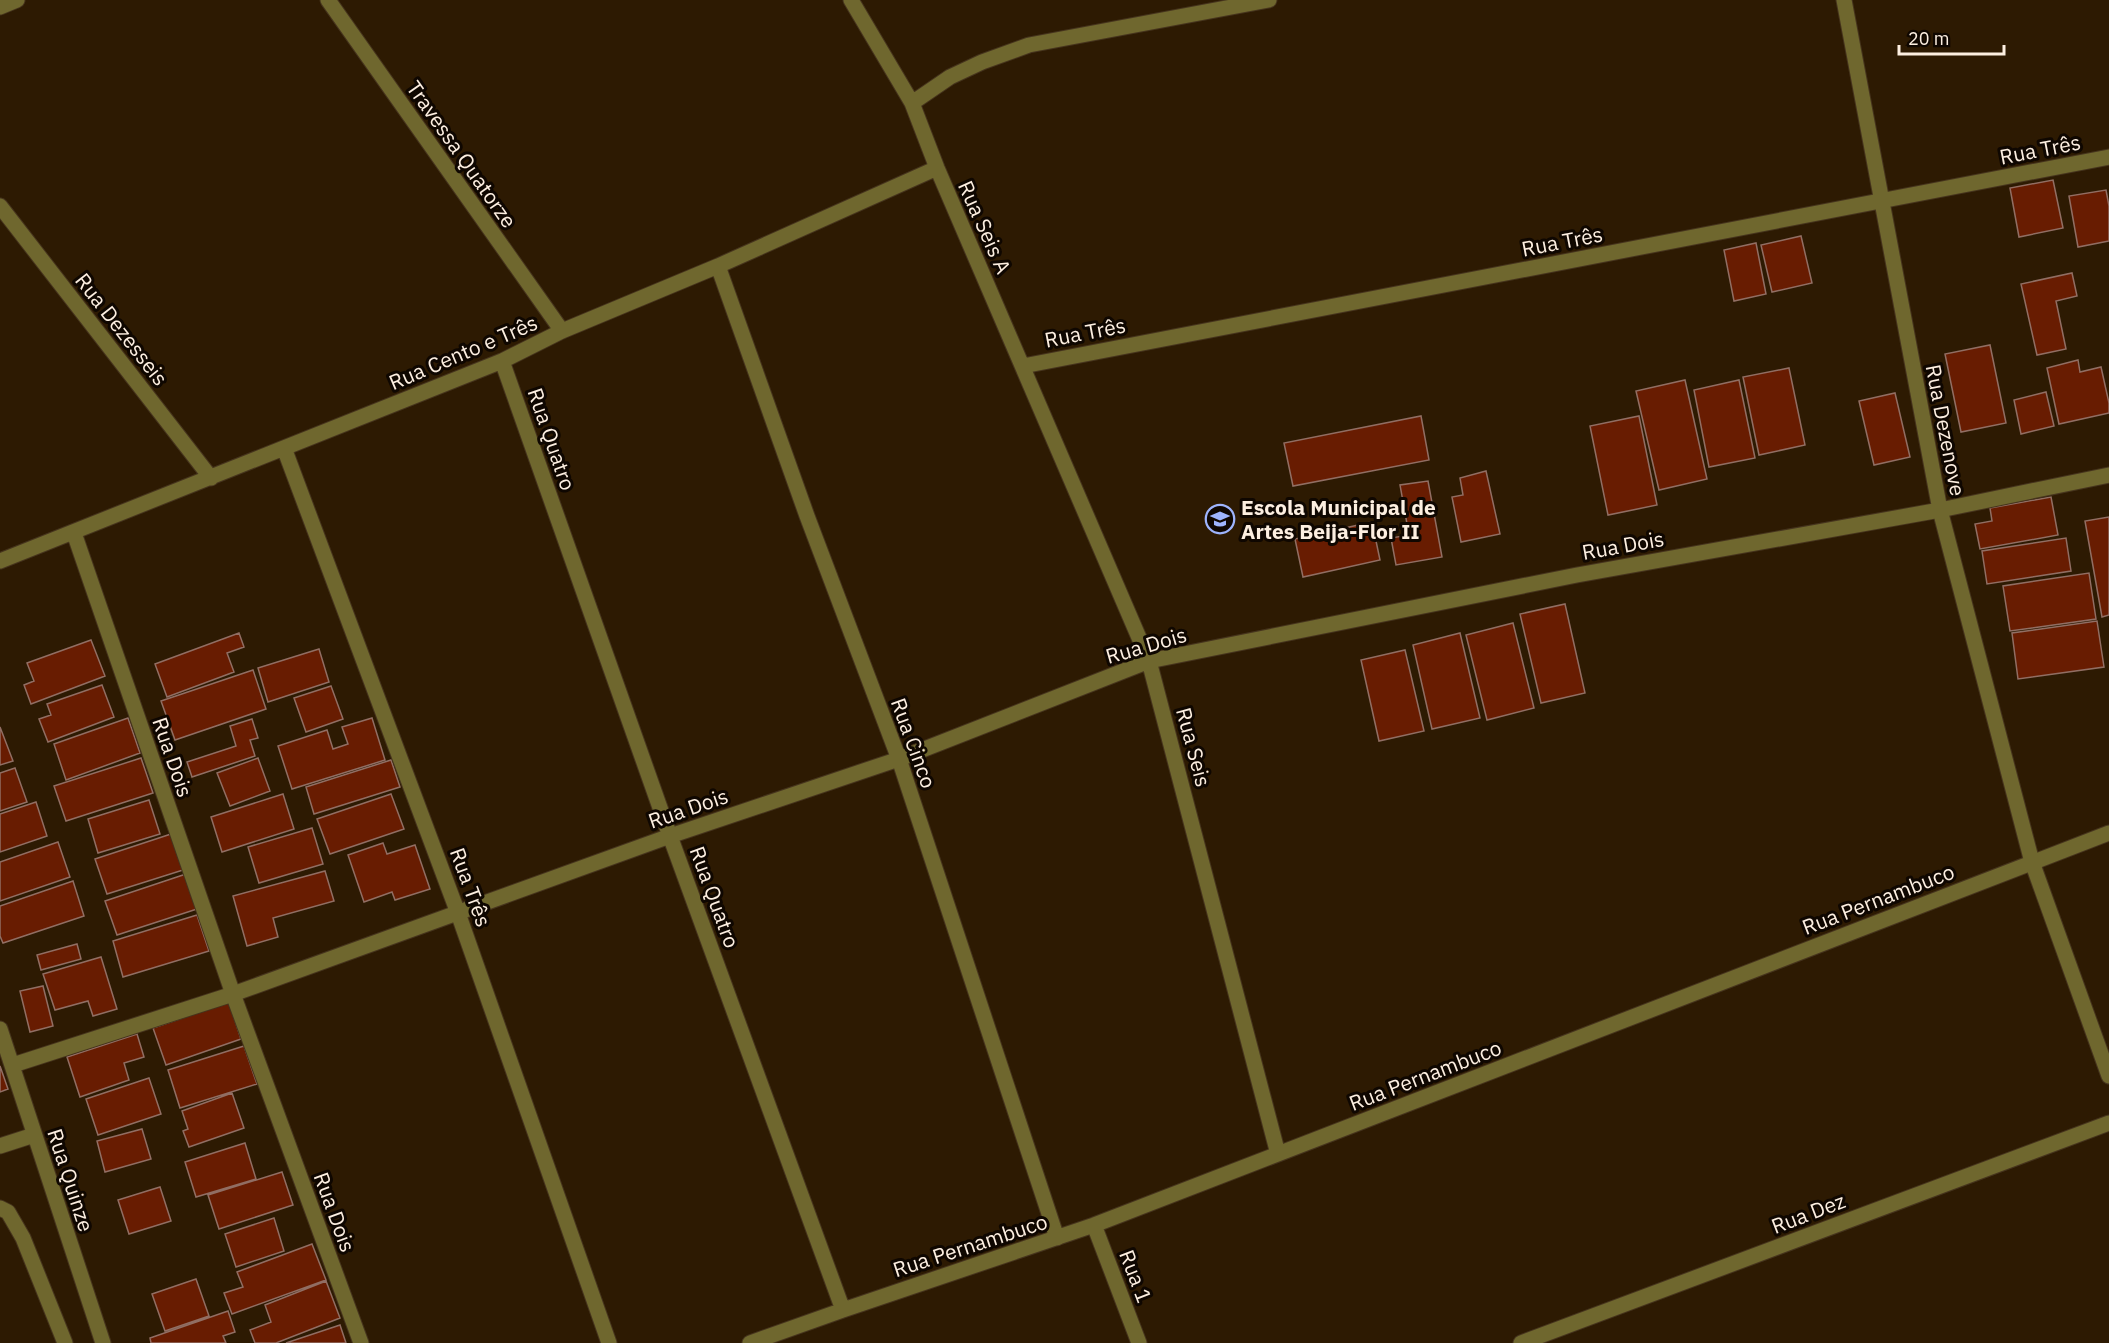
<svg xmlns="http://www.w3.org/2000/svg" width="2109" height="1343" viewBox="0 0 2109 1343" font-family="'IBM Plex Sans',sans-serif">
  <style>
    .building { fill: #681c01; stroke: #916e63; stroke-width: 1.5 }
    .lines { fill: none; stroke-linecap: round; stroke-linejoin: round }
    .minor-casing { stroke: #46341d; stroke-width: 17 }
    .minor { stroke: #6f672e; stroke-width: 15 }
    .labels { text-anchor: middle; dominant-baseline: central; stroke-width: 6; stroke-linejoin: round; paint-order: stroke }
    .street-label { font-size: 21px; fill: #fdefe1; stroke: #0f0701 }
    .poi-label { font-size: 21px; font-weight: bold; fill: #fdefe1; stroke: #0f0701; text-anchor: start }
  </style>
  <rect width="100%" height="100%" fill="#2d1a02"/>
  <path class="building" d="M2053,180L2063,228L2019,237L2010,188Z
    M2106,190L2109,206V241L2078,247L2069,196Z
    M1801,236L1812,283L1772,292L1761,245Z
    M1756,243L1766,294L1734,301L1724,250Z
    M2072,273L2077,296L2056,301L2066,349L2037,355L2021,284Z
    M1990,345L2006,423L1961,432L1945,354Z
    M2078,360L2080,372L2101,367L2109,403V413L2059,424L2047,368Z
    M1789,368L1805,445L1759,455L1743,377Z
    M1685,380L1707,479L1659,490L1636,391Z
    M1739,380L1755,458L1709,467L1694,390Z
    M2046,392L2054,426L2021,434L2014,400Z
    M1895,393L1910,457L1874,465L1859,401Z
    M1421,416L1429,460L1293,486L1284,443Z
    M1639,416L1657,505L1608,515L1590,426Z
    M1486,471L1500,534L1461,542L1452,497L1463,495L1460,478Z
    M1428,481L1442,557L1396,565L1391,538L1409,535L1400,485Z
    M2051,497L2058,535L1980,549L1975,524L1992,521L1990,508Z
    M2109,517V615L2102,617L2085,521Z
    M1372,522L1380,560L1303,577L1295,539Z
    M2066,538L2071,571L1987,584L1982,551Z
    M2089,573L2096,619L2010,631L2003,586Z
    M1565,604L1585,693L1541,703L1520,614Z
    M2097,621L2104,667L2018,679L2012,633Z
    M1513,623L1534,708L1487,720L1466,635Z
    M239,633L244,647L227,653L234,672L167,697L155,664Z
    M1460,633L1480,718L1432,729L1413,645Z
    M91,640L105,676L31,704L24,685L34,681L27,663Z
    M319,649L329,682L268,702L258,668Z
    M1405,650L1424,731L1379,741L1361,660Z
    M253,670L266,709L175,740L161,701Z
    M102,685L114,717L48,742L39,719L51,715L47,704Z
    M331,686L343,719L306,732L294,698Z
    M128,718L140,753L66,780L54,744Z
    M372,718L385,760L292,789L278,746L327,730L333,749L348,744L342,727Z
    M252,719L258,738L250,740L255,756L192,777L187,762L236,746L230,726Z
    M0,727L13,761L0,765Z
    M141,758L153,793L66,821L54,786Z
    M258,758L270,791L230,806L217,773Z
    M391,760L400,787L314,814L306,787Z
    M15,768L27,802L0,811V773Z
    M283,794L294,829L222,852L211,817Z
    M391,794L404,829L330,854L317,819Z
    M149,800L160,834L98,853L88,819Z
    M36,802L47,836L0,852V814Z
    M312,828L323,864L259,883L248,847Z
    M171,834L183,870L107,894L95,859Z
    M58,842L70,877L0,901V862Z
    M383,843L387,854L415,845L430,889L395,900L392,892L364,902L348,855Z
    M325,871L334,901L273,918L278,937L247,946L233,896Z
    M186,874L197,909L117,935L105,901Z
    M73,881L84,916L3,943L0,936V906Z
    M197,915L209,951L123,977L113,941Z
    M77,944L81,959L41,970L37,955Z
    M101,957L117,1009L93,1016L88,1001L55,1010L43,974Z
    M43,986L53,1026L30,1032L20,991Z
    M229,1002L241,1039L166,1065L153,1028Z
    M137,1034L144,1057L124,1063L129,1080L80,1097L67,1057Z
    M244,1046L257,1084L180,1108L168,1070Z
    M0,1066L8,1089L0,1092Z
    M149,1078L161,1114L98,1135L86,1099Z
    M232,1093L244,1128L189,1147L183,1131L188,1129L182,1111Z
    M142,1129L151,1159L105,1172L97,1141Z
    M245,1143L256,1179L196,1197L185,1162Z
    M282,1172L293,1205L219,1229L208,1195Z
    M160,1187L171,1221L129,1234L118,1200Z
    M274,1218L284,1251L236,1267L225,1234Z
    M312,1244L326,1280L232,1314L224,1293L243,1287L237,1272Z
    M196,1279L209,1316L165,1331L152,1294Z
    M326,1281L340,1318L276,1343H255L250,1330L271,1322L265,1305Z
    M228,1311L235,1332L223,1336L226,1343H151L150,1338Z
    M340,1325L346,1343H286Z"/>
  <g class="lines">
    <g class="minor-casing">
      <path id="minor" d="M328,0L562,331
        M851,0L912,103L937,168L1149,661L1278,1154
        M1844,0L1940,510L2032,862L2109,1076
        M0,7L17,0
        M912,103L950,77L982,62L1029,45L1269,0
        M0,206L211,478
        M718,266L807,516L899,759L1057,1238
        M502,361L670,836L843,1310
        M1023,366L2109,157
        M284,448L458,913L609,1343
        M74,533L233,994L361,1343
        M0,561L502,361L562,331L718,266L937,168
        M0,1029L103,1343
        M13,1065L233,994L670,836L899,759L1149,661L1577,575L1940,510L2109,475
        M0,1146L34,1135
        M0,1208L8,1212L23,1238L65,1343
        M1094,1225L1139,1343
        M750,1343L843,1310L1094,1225L2109,833
        M1521,1343L2109,1123"/>
    </g>
    <use href="#minor" class="minor"/>
  </g>
  <defs>
    <g id="school-ring" transform="scale(1.5)"><circle r="9.5" fill="#0f0701" stroke="#9eb4fd" stroke-width="1.5"/><path d="M0-5L7-2L0 1L-7-2ZM-4 1L0 2.5L4 1V4Q0 6-4 4Z" fill="#9eb4fd"/></g>
  </defs>
  <g fill-rule="evenodd">
    <use href="#school-ring" x="1220" y="519"/>
  </g>
  <g class="labels">
    <g class="street-label">
      <text transform="translate(2040 149) rotate(-11)">Rua Três</text>
      <text transform="translate(462 154) rotate(55)">Travessa Quatorze</text>
      <text transform="translate(985 227) rotate(66)">Rua Seis A</text>
      <text transform="translate(1562 241) rotate(-11)">Rua Três</text>
      <text transform="translate(122 329) rotate(52)">Rua Dezesseis</text>
      <text transform="translate(1085 332) rotate(-11)">Rua Três</text>
      <text transform="translate(463 352) rotate(-23)">Rua Cento e Três</text>
      <text transform="translate(1946 430) rotate(79)">Rua Dezenove</text>
      <text transform="translate(552 439) rotate(71)">Rua Quatro</text>
      <text transform="translate(1623 545) rotate(-10)">Rua Dois</text>
      <text transform="translate(1146 645) rotate(-16)">Rua Dois</text>
      <text transform="translate(914 743) rotate(70)">Rua Cinco</text>
      <text transform="translate(1194 747) rotate(75)">Rua Seis</text>
      <text transform="translate(173 757) rotate(71)">Rua Dois</text>
      <text transform="translate(688 808) rotate(-19)">Rua Dois</text>
      <text transform="translate(471 887) rotate(70)">Rua Três</text>
      <text transform="translate(715 897) rotate(70)">Rua Quatro</text>
      <text transform="translate(1878 899) rotate(-21)">Rua Pernambuco</text>
      <text transform="translate(1425 1075) rotate(-21)">Rua Pernambuco</text>
      <text transform="translate(71 1180) rotate(72)">Rua Quinze</text>
      <text transform="translate(335 1212) rotate(70)">Rua Dois</text>
      <text transform="translate(1808 1213) rotate(-21)">Rua Dez</text>
      <text transform="translate(970 1245) rotate(-18)">Rua Pernambuco</text>
      <text transform="translate(1136 1276) rotate(69)">Rua 1</text>
    </g>
    <g class="poi-label">
      <text x="1241" y="507">Escola Municipal de<tspan x="1241" dy="24">Artes Beija-Flor II</tspan></text>
    </g>
  </g>
  <path d="M1899 45v9h105v-9" fill="none" stroke="#fdefe1" stroke-width="3"/>
  <text x="1908" y="45" font-size="18" fill="#fdefe1" stroke="#0f0701" stroke-width="4.5" paint-order="stroke">20 m</text>
</svg>
